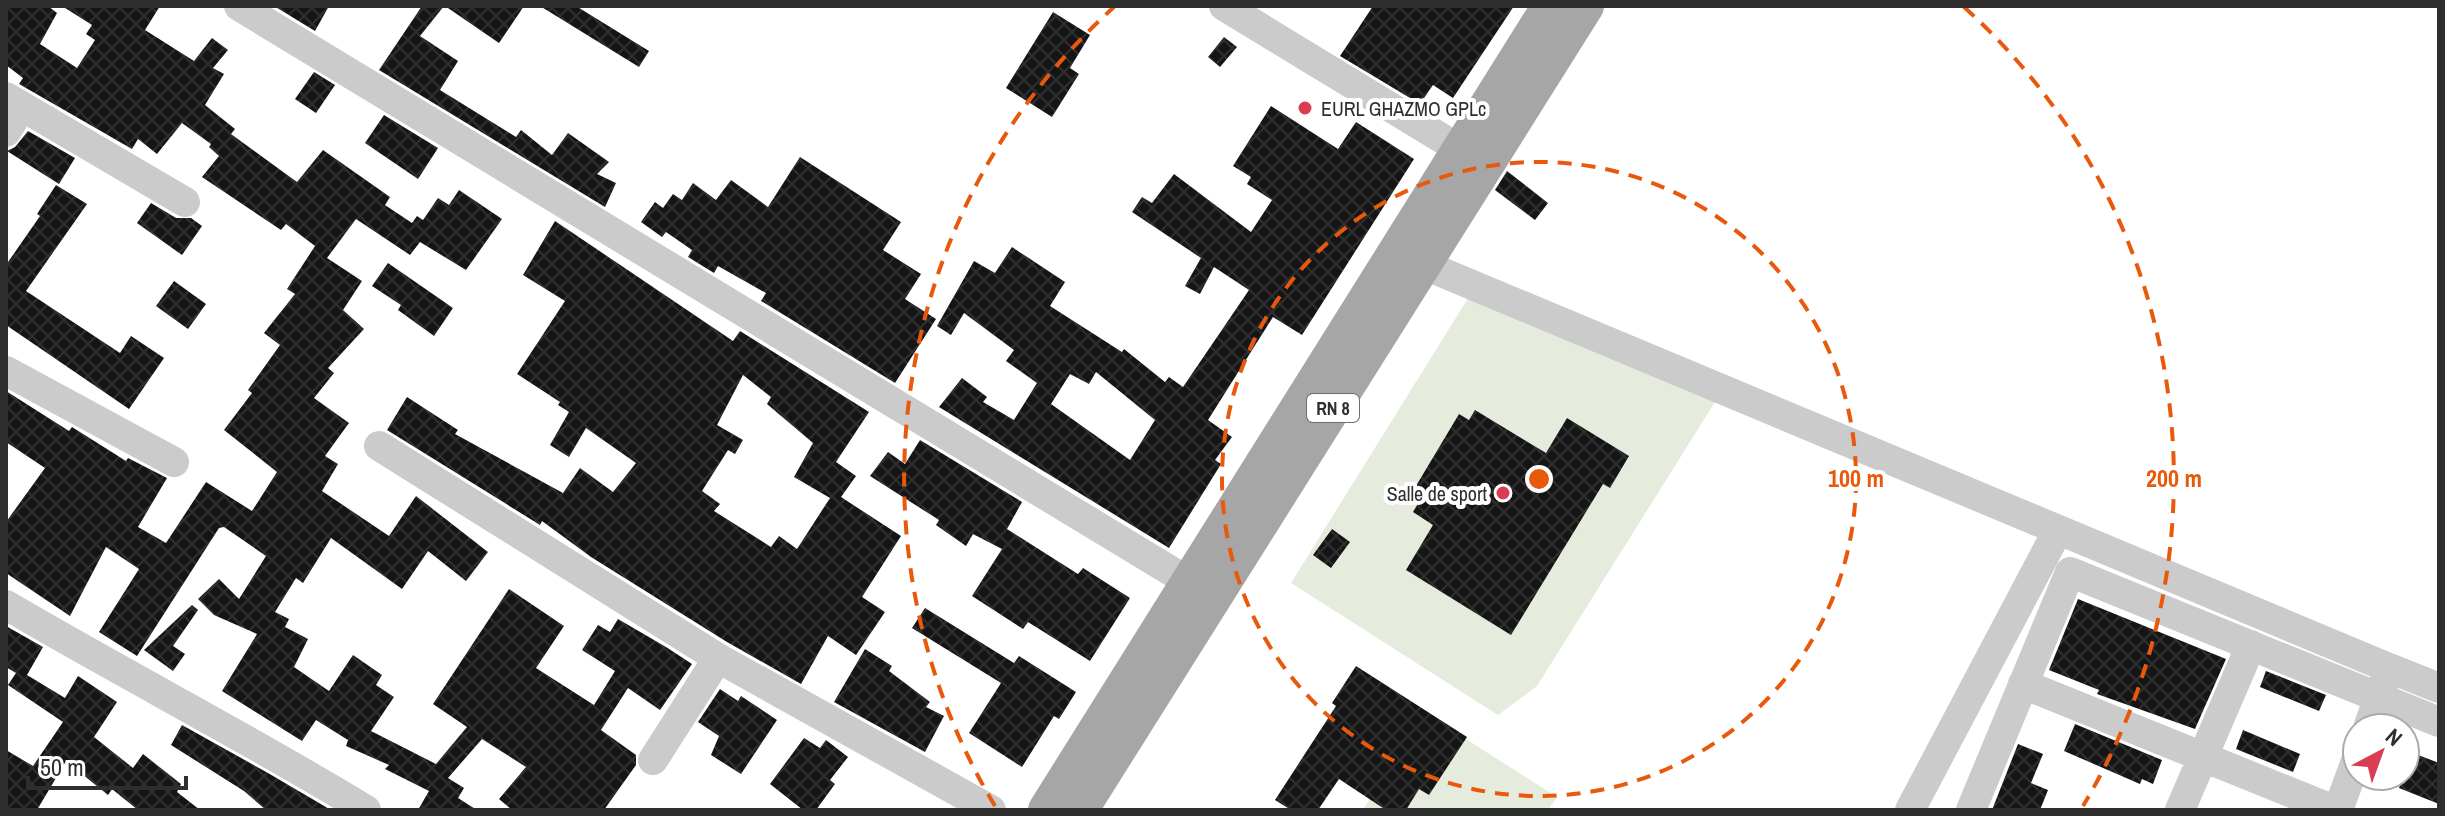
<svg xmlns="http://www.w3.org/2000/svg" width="2445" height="816" viewBox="0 0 2445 816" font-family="'Archivo Narrow',sans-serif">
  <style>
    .garden { fill: #e5ebdd }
    .building { fill: url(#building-cross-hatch); fill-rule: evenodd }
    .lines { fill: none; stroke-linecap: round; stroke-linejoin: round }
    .minor { stroke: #cbcbcb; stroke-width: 30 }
    .major { stroke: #a6a6a6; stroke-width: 38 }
    .ring { fill: none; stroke: #e8590c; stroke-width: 4; stroke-dasharray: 14 10 }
    .poi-dot { fill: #d93d53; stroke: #fff; stroke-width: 3 }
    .labels { text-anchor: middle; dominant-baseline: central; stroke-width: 8; stroke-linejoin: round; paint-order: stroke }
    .shield { fill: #fff; stroke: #6d6d6d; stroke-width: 2 }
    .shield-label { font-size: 18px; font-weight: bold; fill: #2e2e2e }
    .poi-label { font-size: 20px; fill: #2e2e2e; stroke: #fff; text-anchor: start }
    .centre { fill: #e8590c; stroke: #fff; stroke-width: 4 }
    .ring-label { font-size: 24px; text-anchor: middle; font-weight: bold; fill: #e8590c; stroke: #fff; stroke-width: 8; stroke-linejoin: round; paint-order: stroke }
  </style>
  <defs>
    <pattern id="building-cross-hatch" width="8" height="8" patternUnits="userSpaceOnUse" patternTransform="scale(2)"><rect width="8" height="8" fill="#151515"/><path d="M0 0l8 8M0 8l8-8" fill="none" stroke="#2f2f2f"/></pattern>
  </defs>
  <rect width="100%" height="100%" fill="#fff"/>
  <path class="garden" d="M1470,295L1715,402L1537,686L1498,715L1291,583Z
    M1425,713L1557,797L1548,810H1363Z"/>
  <path class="building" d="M6,6H48L57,13L40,44L77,68L95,40L86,34L92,25L62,6H160L145,30L194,61L212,38L228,50L213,68L224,74L205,105L235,129L231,134L297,182L323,150L390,197L385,205L412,223L417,216L423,220L438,198L449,205L459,190L502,219L466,270L420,242L410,255L356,219L327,258L362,281L343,310L364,329L328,368L334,373L314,398L349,423L325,456L338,464L322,491L389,536L416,496L488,552L466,581L428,551L402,589L331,538L303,583L296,578L275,612L289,619L285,627L308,639L294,667L329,691L353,655L382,675L376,685L394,697L371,731L436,764L467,727L433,704L509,589L564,626L536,668L594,705L615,671L582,650L598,625L610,632L618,619L666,647L692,664L660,710L628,688L601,730L636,755V765L604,810H512L499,799L526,767L482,739L448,778L464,788L458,798L477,810H418L429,791L385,769L389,765L346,746L348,740L316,720L302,741L222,691L257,634L214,615L198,599L219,579L239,599L266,556L224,527L219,528L137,656L99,632L139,569L106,547L70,616L6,573V522L45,468L6,442V391L69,431L72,427L126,461L128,458L167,478L138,527L166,543L206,482L252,511L277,472L224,430L252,393L248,390L280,345L264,333L295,294L287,289L315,246L286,224L281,230L202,177L219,156L209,147L211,144L182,123L157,154L138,139L132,149L19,84L23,78L6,65Z
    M274,6H329L315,31Z
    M422,6H444L420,36L458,61L440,90L516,137L521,130L552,155L568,133L609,162L597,174L616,183L605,207L379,70Z
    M445,6H524L499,43Z
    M540,6H576L649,51L639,67Z
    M1373,6H1514L1453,98L1433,85L1420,104L1340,56Z
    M1053,12L1090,35L1070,68L1079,74L1052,117L1006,88Z
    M1224,37L1237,47L1220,67L1208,57Z
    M314,72L335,85L316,113L295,99Z
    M1271,106L1338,149L1356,122L1414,159L1302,335L1273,317L1208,420L1232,437L1215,460L1221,464L1169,548L939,407L962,378L987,397L983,402L1014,420L1037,383L1006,361L1014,350L964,313L951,335L937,326L974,261L995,273L1012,247L1065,282L1050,306L1122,352L1124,349L1165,382L1169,377L1183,387L1249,290L1214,267L1200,294L1185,286L1201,258L1132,212L1142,197L1152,203L1174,174L1251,232L1272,200L1247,184L1251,177L1233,166ZM1096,372L1155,420L1130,460L1051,404L1070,374L1089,384Z
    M384,115L438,148L418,179L365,143Z
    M28,131L75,158L59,184L7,151L15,147Z
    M800,157L901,222L883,250L921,274L905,299L936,319L895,383L761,301L766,293L718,266L714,273L688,257L692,250L666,232L662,237L641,222L655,202L663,208L673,194L682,200L693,183L716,200L731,180L768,207Z
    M1507,171L1548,203L1535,220L1495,190Z
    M56,185L87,204L26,291L120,353L131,336L164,358L129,409L6,325V265L40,216L37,214Z
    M151,203L176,218H191L202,226L182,255L137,223Z
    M555,221L733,341L740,331L869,412L836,462L856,476L841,497L901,536L862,597L885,612L856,655L828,636L801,684L727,642L591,557L542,521L540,525L387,430L407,397L458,430L455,434L563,493L580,468L613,492L636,463L586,428L569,457L550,445L569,412L558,405L560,402L517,374L565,301L523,275ZM743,375L771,397L767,404L813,443L794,477L830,498L797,549L779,536L771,547L714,511L720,504L702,491L728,450L735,454L743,440L717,425Z
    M388,263L453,308L434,336L398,310L401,305L372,286Z
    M174,281L206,304L188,329L156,306Z
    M1475,410L1546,453L1567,418L1629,456L1610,488L1603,484L1511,635L1406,570L1433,525L1413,512L1419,502L1410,496L1459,414L1469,420Z
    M920,440L1022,502L1007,529L1078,574L1083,568L1130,598L1090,661L1028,622L1023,629L972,596L1002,549L973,534L966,546L936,525L939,520L870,476L888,452L905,464Z
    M1332,529L1350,542L1331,568L1313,555Z
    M2078,599L2226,659L2195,729L2097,694L2099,690L2049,670Z
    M192,605L198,610L173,646L185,654L173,671L144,650Z
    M925,608L1014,663L1019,656L1076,692L1059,719L1054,716L1022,767L969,733L1001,683L912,628Z
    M6,626L43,647L27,675L65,698L78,676L117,702L94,737L133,768L143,754L181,784L177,792L200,810H138L112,789L108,795L66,761L37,810H6V750L33,766L63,722L8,685L16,673L6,667Z
    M865,649L892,666L889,671L930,702L926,707L944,716L925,752L834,702Z
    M1356,666L1467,737L1429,795L1419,789L1406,810H1386L1339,779L1318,810H1291L1275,800L1336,706L1332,703Z
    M2266,671L2326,695L2319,711L2260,687Z
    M720,689L738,701L741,696L777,720L741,774L711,755L719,736L698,722Z
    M2075,724L2162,760L2153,784L2142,779L2140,784L2064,751Z
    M182,725L268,773L331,810H266L244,791L171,745Z
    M2243,730L2300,754L2293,772L2236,749Z
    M804,738L820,748L826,740L848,757L830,780L835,784L816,810H803L770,784Z
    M2018,744L2043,754L2031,783L2048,790L2040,810H1992Z
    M2413,753L2439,763V804L2399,788Z"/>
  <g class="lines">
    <path class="minor" d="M239,6L1189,582
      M1224,6L1479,161
      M6,97L185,202
      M6,132L22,106
      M1422,264L2389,668L2368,728
      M6,371L174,462
      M379,446L718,658L991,810
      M6,605C125,675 248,738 366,810
      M2389,668L2439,688
      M2023,684L2334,810
      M653,760L718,658
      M1910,810L2058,530
      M1971,810L2070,572L2439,722
      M2180,810L2251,645
      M2338,810L2357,758"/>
    <path class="major" d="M1047,810L1551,6
      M1079,810L1585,6"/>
  </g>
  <g class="ring">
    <circle cx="1539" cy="479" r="317"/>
    <path d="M995 806A635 635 0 0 1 1114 7M1964 7A635 635 0 0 1 2083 806"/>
  </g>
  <g class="poi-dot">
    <circle cx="1305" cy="108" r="8"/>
    <circle cx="1503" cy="493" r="8"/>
  </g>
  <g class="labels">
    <rect class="shield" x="1307" y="394" width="52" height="28" rx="6"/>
    <g class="shield-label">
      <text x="1333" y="408">RN 8</text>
    </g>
    <g class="poi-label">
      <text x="1321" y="108">EURL GHAZMO GPLc</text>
      <text x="1487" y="493" text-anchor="end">Salle de sport</text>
    </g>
  </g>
  <circle cx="1539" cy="479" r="12" class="centre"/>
  <g class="ring-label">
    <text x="1856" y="487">100 m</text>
    <text x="2174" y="487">200 m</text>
  </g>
  <rect width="2445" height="816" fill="none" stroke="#2e2e2e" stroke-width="16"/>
  <g transform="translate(2381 752) rotate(41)"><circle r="38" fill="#ffffff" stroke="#ababab" stroke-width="2"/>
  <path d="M0-6L14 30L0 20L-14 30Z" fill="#d93d53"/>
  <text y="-12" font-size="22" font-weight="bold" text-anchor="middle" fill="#2e2e2e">N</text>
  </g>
  <path d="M28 776v12h158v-12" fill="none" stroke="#2e2e2e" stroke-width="4"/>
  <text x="40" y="776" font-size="24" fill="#2e2e2e" stroke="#ffffff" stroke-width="6" paint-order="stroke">50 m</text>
</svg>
